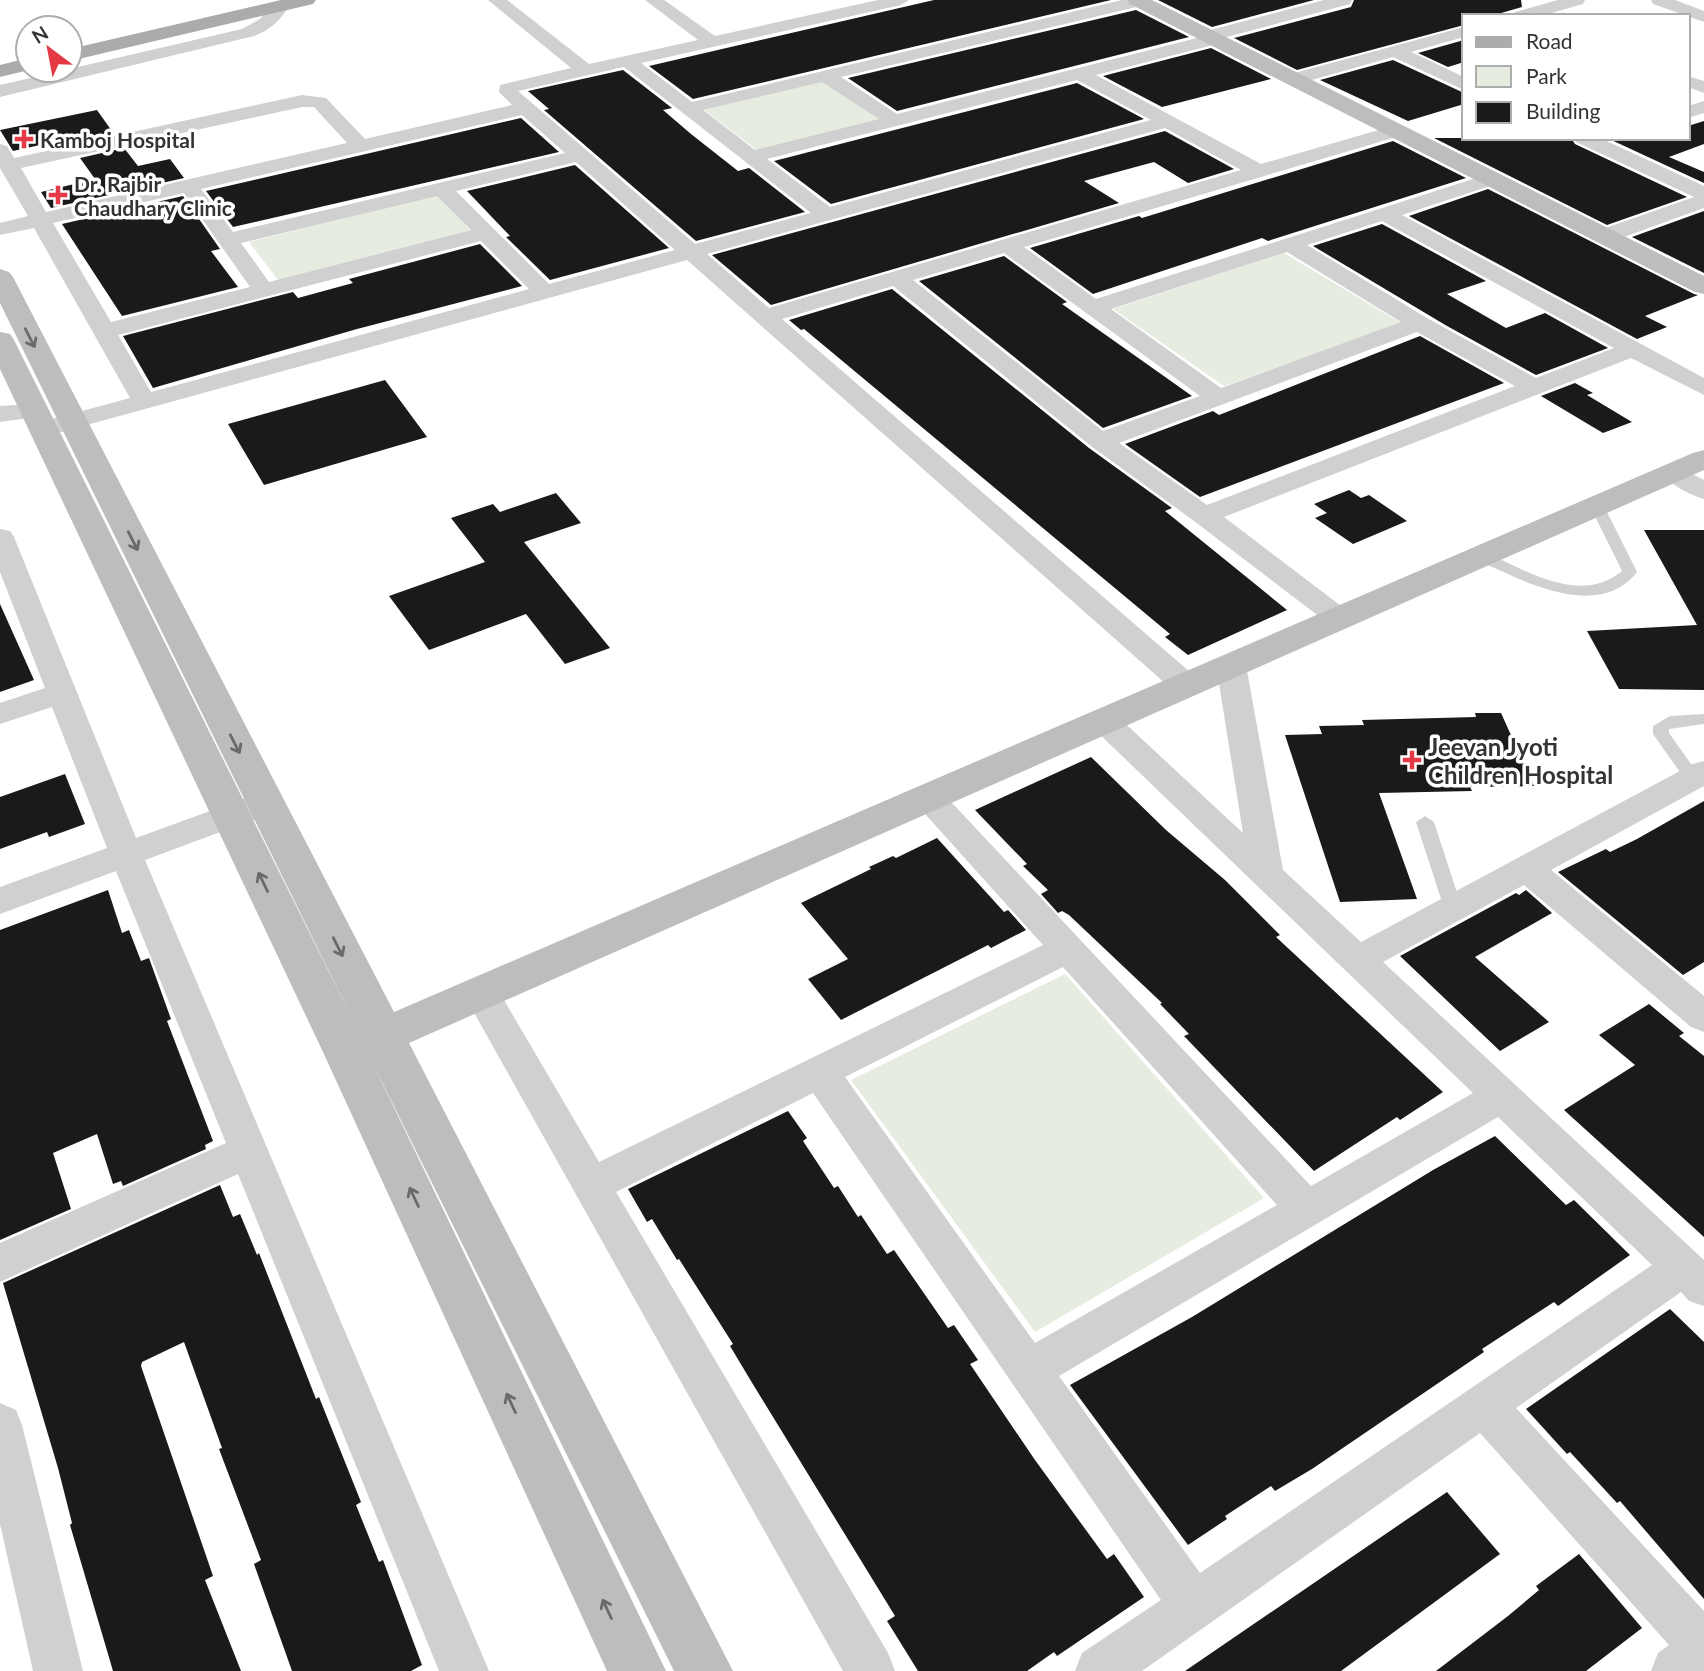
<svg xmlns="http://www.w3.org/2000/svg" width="1704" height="1671" viewBox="0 0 1704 1671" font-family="Lato,sans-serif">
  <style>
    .green { fill: #e6ecdf }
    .building { fill: #1a1a1a }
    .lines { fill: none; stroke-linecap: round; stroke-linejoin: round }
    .lane { fill: #d0d0d0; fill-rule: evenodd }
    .street { fill: #d0d0d0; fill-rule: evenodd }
    .secondary { fill: #bdbdbd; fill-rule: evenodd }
    .primary { fill: #ababab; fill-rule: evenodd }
    .oneway { stroke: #6a6a6a }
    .poi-dot { fill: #e63946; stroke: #fff; stroke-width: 2.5 }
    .labels { text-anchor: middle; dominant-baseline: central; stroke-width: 7; stroke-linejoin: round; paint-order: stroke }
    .far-poi-label { font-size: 21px; font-weight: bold; fill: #333; stroke: #fff; text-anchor: start }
    .poi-label { font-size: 24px; font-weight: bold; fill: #333; stroke: #fff; text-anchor: start }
  </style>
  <rect width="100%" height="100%" fill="#fff"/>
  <path class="green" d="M823,81L880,119L758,151L704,110Z
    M437,195L470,230L278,280L249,242Z
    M1284,253L1401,323L1224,386L1113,309Z
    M1065,974L1264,1198L1035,1332L851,1080Z"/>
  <path class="building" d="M934,0H1111L693,99L649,66Z
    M1158,0H1314L1212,27Z
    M1354,0H1521L1522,7L1491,16H1464V25L1297,70L1234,38L1351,7Z
    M1136,10L1189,37L897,111L848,78Z
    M1464,40V62L1448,67L1418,53Z
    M1211,48L1271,79L1162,107L1103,76Z
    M1393,60L1464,93V104L1408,121L1320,80Z
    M623,70L672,108L663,110L691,134L738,171L749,168L805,212L696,241L544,110L549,109L528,91Z
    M1077,83L1144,119L831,204L774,161Z
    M97,110L114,134L70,143L67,139L13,151L0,130Z
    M521,118L559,152L233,227L206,191Z
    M1704,121V144L1669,157L1704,172V183L1607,138H1688V126Z
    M1165,131L1234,169L1188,183L1154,162L1084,181L1119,203L771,305L712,255Z
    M1434,138H1571L1575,144L1687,197L1607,225Z
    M1393,141L1466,178L1268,241L1262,238L1093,294L1030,248L1139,216L1142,218Z
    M124,148L138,166L170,159L184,178L51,208L41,192L95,179L80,158Z
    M575,165L669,248L550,280L506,237L510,236L467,191Z
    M1488,189L1694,294L1698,295L1645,316L1667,327L1637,339L1409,216Z
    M183,196L220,249L211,251L238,287L122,316L62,224Z
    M1704,211V273L1632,237Z
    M1382,224L1486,281L1447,294L1506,328L1545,313L1608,348L1536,375L1447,326L1313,246Z
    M480,244L522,286L357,329L153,388L123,336L293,292L298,298L353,283L349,279Z
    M1004,256L1067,302L1062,304L1192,396L1103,428L919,281Z
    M892,289L1089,448L1172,508L1165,511L1287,610L1188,655L1165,637L1170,634L804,329L801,330L789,320Z
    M1420,336L1504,383L1200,497L1125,444L1213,411L1219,415Z
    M385,380L427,437L264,485L228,424Z
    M1575,383L1593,393L1587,395L1632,422L1603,433L1541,396Z
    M1349,490L1361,498L1369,495L1407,521L1353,544L1315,518L1327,513L1314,504Z
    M556,493L581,523L524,542L610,648L565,664L526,614L429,650L389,596L485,562L451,518L493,504L500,512Z
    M1644,530H1704V690L1619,689L1587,631L1697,625Z
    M0,604L34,680L0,692Z
    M1475,713H1501L1534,786L1470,787L1472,791L1379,793L1417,899L1340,902L1285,735L1322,734L1319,726L1364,725L1362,720L1476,717Z
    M1091,757L1166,830L1225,880L1280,935L1276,937L1443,1092L1400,1120L1397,1117L1314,1171L1184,1036L1189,1034L1160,1004L1162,1003L1069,915L1062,911L1058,913L1041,894L1048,890L1023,866L1027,864L975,810Z
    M65,774L85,824L49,837L47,832L0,849V797Z
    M1704,801V962L1683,975L1558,872L1606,849L1610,852L1637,839Z
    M937,838L1004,912L1008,910L1026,930L991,948L988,945L841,1020L808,979L848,959L801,903L871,869L869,867L893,856L896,858Z
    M108,890L122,933L129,930L141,961L149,958L171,1019L167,1021L213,1141L205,1145L206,1149L123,1186L121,1181L113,1184L97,1134L53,1153L71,1209L0,1240V930Z
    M1526,890L1552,913L1475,957L1549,1022L1500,1051L1400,956L1516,893L1519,895Z
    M1649,1004L1684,1033L1679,1036L1704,1056V1237L1564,1110L1635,1065L1599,1035Z
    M788,1111L807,1138L803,1141L834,1188L838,1186L858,1217L861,1215L887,1254L894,1250L948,1328L954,1325L978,1360L970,1364L1035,1460L1107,1559L1114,1554L1144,1597L1057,1656L1054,1652L1027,1671H918L887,1621L895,1616L754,1386L730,1346L733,1344L679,1259L677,1260L652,1219L647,1222L628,1189Z
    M1495,1136L1566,1205L1574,1200L1630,1255L1558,1306L1554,1302L1482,1349L1484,1352L1312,1469L1275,1491L1271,1486L1225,1516L1227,1519L1188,1545L1070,1385L1192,1317L1433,1170Z
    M220,1185L233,1217L240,1214L257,1255L259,1253L316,1399L319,1397L361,1502L356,1505L379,1562L383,1560L422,1665L411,1671H292L254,1564L261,1560L219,1449L222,1448L184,1342L142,1362L141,1366L213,1576L205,1580L241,1671H113L70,1525L72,1523L58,1468L3,1283Z
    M1670,1309L1704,1342V1599L1620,1501L1617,1503L1570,1452L1567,1454L1526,1409Z
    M1447,1492L1500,1554L1341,1671H1185Z
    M1579,1554L1642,1628L1586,1671H1436L1508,1616L1539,1590L1536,1586Z"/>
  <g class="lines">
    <path class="lane" d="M1597,502L1604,506L1637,572C1605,613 1547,592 1508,574C1497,569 1483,564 1475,556L1477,553H1487C1528,572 1582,605 1622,571L1590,506Z
      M1704,714V724L1669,729V733L1701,778L1693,784L1687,782L1653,734V726L1670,716Z
      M1425,816L1434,822L1462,908L1459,913H1447L1444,908L1416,822Z"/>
    <path class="street" d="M488,0H507L589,64L698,40L645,0H664L715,36L878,0H909L901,5L641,63L692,102L1122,0L1147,1L1145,5L841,77L897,114L1201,37L1203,32L1324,0H1352L1350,4L1223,38L1221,43L1096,75L1261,164L1396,125L1406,131L1403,135L1024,247L1096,299L1492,173L1499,175L1502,179L1499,183L1402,215L1704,378V395L1631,358L1224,517L1349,612L1353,618L1349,624L1339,627L1329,624L1194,521L1091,446L893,286L782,319L1197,678L1201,685L1197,692L1186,695L1175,692L687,260L43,437L34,434L30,429L34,424L130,398L34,228L0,235V223L28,216L0,168V144L7,146L14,158L302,95L326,98L365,139L512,105L499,92L500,85L571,68ZM624,67L811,213L695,244L518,91ZM1077,80L1151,120L830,207L767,159ZM822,82L879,119L755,150L703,110ZM302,107H314L347,143L46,212L21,168ZM522,115L565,153L233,232L201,189ZM1165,128L1241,170L769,308L707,254ZM576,162L675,250L549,284L456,191ZM184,193L250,287L111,322L53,223ZM437,196L471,230L269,282L241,243ZM1382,221L1614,348L1536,378L1427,318L1307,245ZM481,241L529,289L151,392L118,335ZM1287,252L1401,322L1221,388L1111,309ZM1004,253L1200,396L1103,431L913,280ZM1417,332L1515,386L1207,505L1119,443Z
      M1558,0H1585L1583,4L1541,16H1513L1515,12Z
      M1651,0H1675L1704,11V22L1653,4Z
      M280,1L289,6C280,21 270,30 254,36L0,97V85L242,29L260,19L274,2Z
      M1464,27V37L1411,52L1464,77V90L1393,57L1294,85L1285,79L1287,75Z
      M1688,76L1704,81V93L1688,87Z
      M1704,101V113L1688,118V106Z
      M1573,138H1600L1704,186V208L1613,241H1597L1594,236L1597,231L1694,197L1576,142Z
      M35,404L44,406L47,411L44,416L0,422V406Z
      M1673,464L1704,480V499C1690,495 1669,484 1660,472L1664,466Z
      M0,529L10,531L14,537L136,838L257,794L269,798L273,806L269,814L145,860L489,1671H439L238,1174L0,1282V1243L226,1143L116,871L0,914V887L107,848L52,707L0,724V703L45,688L0,572Z
      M1231,655L1242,658L1246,665L1283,870L1361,942L1693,764L1704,761V786L1551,870L1704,996V1032L1691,1027L1524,885L1383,962L1704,1260V1306L1689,1301L1681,1292L1516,1408L1704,1611V1671H1651L1658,1653L1669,1645L1480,1433L1142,1671H1075L1082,1653L1161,1600L813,1093L616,1192L888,1653L895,1671H843L463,993L468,983L481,979L494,983L599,1162L1043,945L917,805L912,797L917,789L928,786L939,789L1311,1186L1473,1093L1093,728L1088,721L1093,714L1104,711L1115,714L1243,833L1216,665L1220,658ZM1063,967L1277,1205L1035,1343L845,1077ZM1498,1117L1652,1265L1200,1573L1059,1376Z
      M0,1403L16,1410L22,1425L83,1671H33L0,1524Z"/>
    <path class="secondary" d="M1127,0H1152L1704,276V294L1695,292L1130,4Z
      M0,269L9,272L13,277L394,1012L1693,453L1704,450V470L409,1043L733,1671H674L371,1060L666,1671H607L323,1052L0,369V332L10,334L14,340L357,1028L0,303Z"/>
    <path class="primary" d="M281,0H316L313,4L70,61V49Z
      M28,58L29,70L0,77V65Z"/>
  </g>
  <defs><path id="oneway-shaft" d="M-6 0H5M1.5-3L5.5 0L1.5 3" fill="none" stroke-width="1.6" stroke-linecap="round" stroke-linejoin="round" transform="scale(1.75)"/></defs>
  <g class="oneway">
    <use href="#oneway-shaft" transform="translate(30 338) rotate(63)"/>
    <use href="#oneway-shaft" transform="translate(133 541) rotate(63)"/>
    <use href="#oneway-shaft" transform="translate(235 744) rotate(63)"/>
    <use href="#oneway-shaft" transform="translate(263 882) rotate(-116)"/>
    <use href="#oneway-shaft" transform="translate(338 947) rotate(63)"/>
    <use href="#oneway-shaft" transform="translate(414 1197) rotate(-115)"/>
    <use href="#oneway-shaft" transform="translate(511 1403) rotate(-115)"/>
    <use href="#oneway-shaft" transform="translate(607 1609) rotate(-115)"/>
  </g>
  <g class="poi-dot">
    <path d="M20.5 128.5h7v7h7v7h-7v7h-7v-7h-7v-7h7z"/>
    <path d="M54.5 184.5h7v7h7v7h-7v7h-7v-7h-7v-7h7z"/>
    <path d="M1408.5 749.5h7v7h7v7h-7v7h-7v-7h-7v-7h7z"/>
  </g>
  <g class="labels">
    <g class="far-poi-label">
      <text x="40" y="139">Kamboj Hospital</text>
      <text x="74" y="183">Dr. Rajbir<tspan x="74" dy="24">Chaudhary Clinic</tspan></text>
    </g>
    <g class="poi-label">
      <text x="1428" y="746">Jeevan Jyoti<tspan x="1428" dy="28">Children Hospital</tspan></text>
    </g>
  </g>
  <rect x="1462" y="14" width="228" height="126" fill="#ffffff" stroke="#adadad" stroke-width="2"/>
  <rect x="1476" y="37" width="35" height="10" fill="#ababab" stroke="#adadad" stroke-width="2"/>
  <text x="1526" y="49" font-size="21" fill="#333333">Road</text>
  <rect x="1476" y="66" width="35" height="21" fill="#e6ecdf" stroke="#adadad" stroke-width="2"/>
  <text x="1526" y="84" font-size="21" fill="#333333">Park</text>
  <rect x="1476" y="102" width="35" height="21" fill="#1a1a1a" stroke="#adadad" stroke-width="2"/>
  <text x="1526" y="119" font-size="21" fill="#333333">Building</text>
  <g transform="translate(49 49) rotate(328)"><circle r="33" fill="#ffffff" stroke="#adadad" stroke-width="2"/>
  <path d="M0-5L12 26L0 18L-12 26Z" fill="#e63946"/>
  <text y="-10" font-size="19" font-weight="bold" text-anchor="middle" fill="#333333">N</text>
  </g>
</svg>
